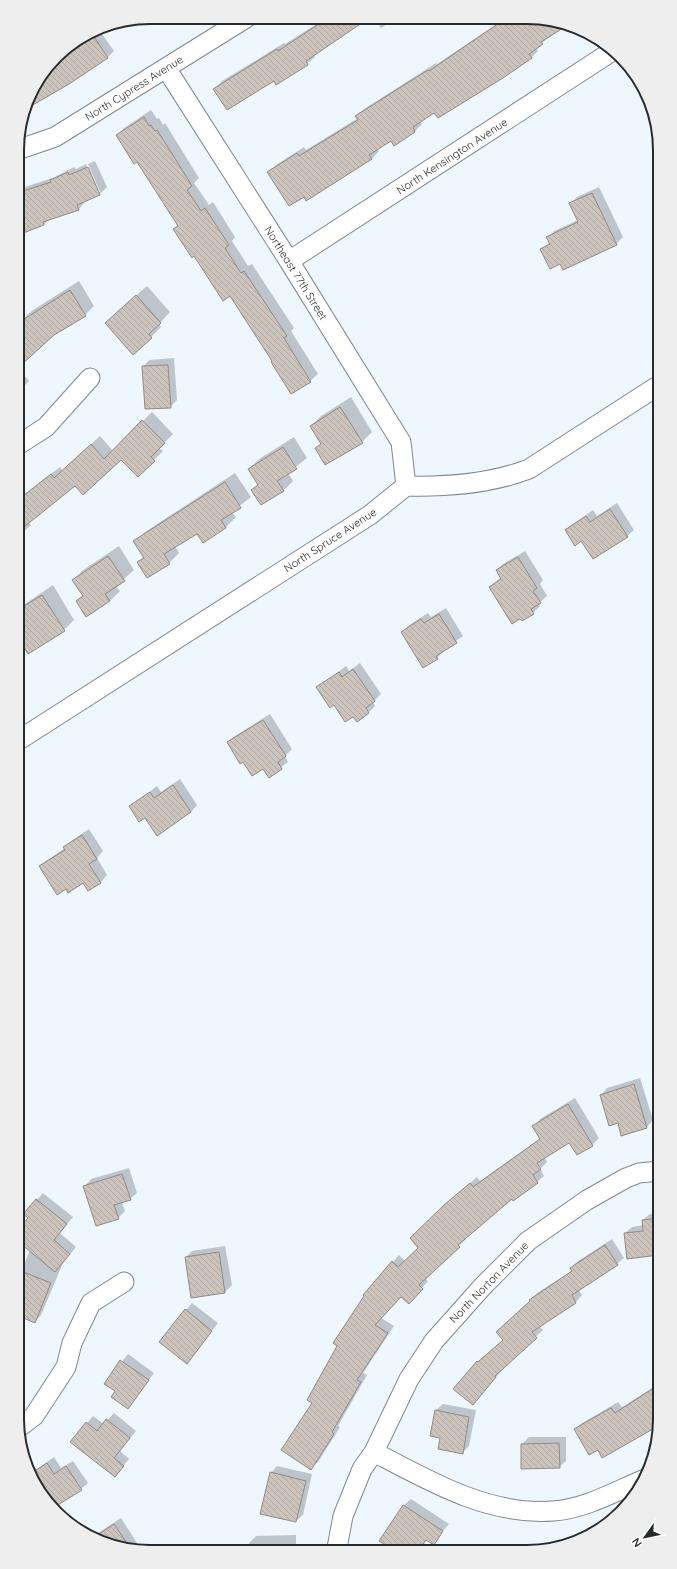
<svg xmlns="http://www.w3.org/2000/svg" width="677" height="1569" viewBox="0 0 677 1569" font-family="Quicksand,sans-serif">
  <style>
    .shadow { fill: #0003 }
    .building { fill: url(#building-back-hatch); stroke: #928b83 }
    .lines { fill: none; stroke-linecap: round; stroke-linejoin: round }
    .minor-casing { stroke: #818890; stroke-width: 21 }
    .minor { stroke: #fff; stroke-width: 19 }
    .labels { text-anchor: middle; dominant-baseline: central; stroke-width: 3; stroke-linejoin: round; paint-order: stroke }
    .street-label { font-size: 11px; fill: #282b2e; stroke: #fff }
    .rim { fill: none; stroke: #282b2e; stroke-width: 2 }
  </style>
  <defs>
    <pattern id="building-back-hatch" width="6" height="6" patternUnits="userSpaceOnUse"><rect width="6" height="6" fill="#ccc4bc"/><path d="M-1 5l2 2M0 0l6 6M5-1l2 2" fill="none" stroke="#afa9a2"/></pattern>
  </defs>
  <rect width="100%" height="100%" fill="#eef6fe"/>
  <path class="shadow" d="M326,18H368L313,54L315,57L307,64L274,80L215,89L222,81L284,43L285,44Z
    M374,18L395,19L381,28Z
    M504,19L553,20L572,29L568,32L565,26L536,47L538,51L531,58L435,112L420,121L422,124L415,131L394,144L391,139L377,149L379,151L372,159L304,195L268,172L276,165L304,147L306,150L358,118L356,116L364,109L436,63L437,64Z
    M98,28L114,51L107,58L69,83L26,107L31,91L62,50Z
    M151,110L157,119L159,118L163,125L165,123L178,144L199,178L194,183L209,205L213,202L235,237L232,241L248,266L252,264L294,328L291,331L318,374L310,381L273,360L230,295L174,229L179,225L137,161L117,135L124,128Z
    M95,161L107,187L100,194L85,200V202L79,209L50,218L44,225L18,233L17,193L22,188L55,177L74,167L76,169L86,164L98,192H100L88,164Z
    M599,187L623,237L616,244L560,263L542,249L550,242L548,238L554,231L578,220L570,204L577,197Z
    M79,281L94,306L85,315L54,335L18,366V323L33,310Z
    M147,286L170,312L159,324L161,327L151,337L116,313Z
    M174,358L177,400L170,407L143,367L149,360Z
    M18,368L29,381L18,392Z
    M351,397L372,432L362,442L316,448L322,443L311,426L321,416Z
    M152,412L173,434L159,448L163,451L138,476L121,458L75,485L28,522L31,525L19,536L18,499L60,467L63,471L100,436L113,451Z
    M294,437L307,458L288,473L293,481L283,491L253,490L258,484L249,469L259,459Z
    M657,470V482L652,474Z
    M235,473L251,497L232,512L236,517L226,527L197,532L175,546L179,553L169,563L138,562L144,556L135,542L145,532Z
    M617,503L634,530L627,536L582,540L566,530L573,524L593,510L597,516Z
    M119,546L134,570L116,586L120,591L110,601H77L83,595L73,580L83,570Z
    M525,551L543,580L540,584L547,596L538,604L540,606L533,613L490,587L501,577L497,570L503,564Z
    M53,585L74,620L64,630L28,652L19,638L24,631L19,623V608Z
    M446,608L463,636L443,650L444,651L437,658L402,632L409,625L428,613L431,617Z
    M360,663L381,694L373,702L375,706L369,712L354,715L334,704L317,688L346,666L349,671Z
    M270,714L292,749L285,756L288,762L269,776L264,767L243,761L228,742L235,736Z
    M180,779L197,805L191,812L157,835L145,816L130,807L157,786L161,792Z
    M89,829L103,851L97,858L107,875L101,882L88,890L83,882L40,866L47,860L65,848L71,841Z
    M640,1078L653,1120L647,1127L618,1122L601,1095L607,1088Z
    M575,1098L599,1138L592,1145L577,1154L570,1142L544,1157L547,1162L541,1168L535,1158L544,1176L537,1182L512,1198L465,1238L466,1239L425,1278L428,1281L415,1296H401L381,1318L394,1326L363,1373L367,1375L338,1426L340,1427L318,1462L311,1468L313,1402L393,1262L399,1255L405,1261L420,1247L452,1199L477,1177L480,1181L541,1138L534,1126L540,1119Z
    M129,1168L137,1193L130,1199L122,1202L125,1211L118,1218L85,1186L91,1179Z
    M43,1193L73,1217L60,1233L76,1247L63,1263L41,1315L35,1322L21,1316V1272L30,1250L21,1242V1228L29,1218L25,1214Z
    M659,1213V1254L628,1258L625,1233L632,1227L644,1225L643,1220L650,1214Z
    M612,1239L624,1258L617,1264L579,1290L582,1295L576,1302L539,1326L543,1330L501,1369L502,1370L479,1397L455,1389L478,1361L504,1339L531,1301L530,1300L537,1293L573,1270L571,1268L578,1261Z
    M225,1246L232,1285L225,1292L192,1297L186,1257L192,1251Z
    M192,1303L218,1323L193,1356L186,1310Z
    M128,1354L154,1373L128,1408L116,1391L105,1383Z
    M660,1383V1424L647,1432L646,1431L598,1449L575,1430L582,1423L618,1402L622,1407Z
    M443,1404L476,1410L469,1446L462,1453L441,1437L436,1410Z
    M114,1413L136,1431L120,1451L129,1459L121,1469L72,1442L93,1416L104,1424Z
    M529,1437H566V1461L559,1467L522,1444Z
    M54,1457L61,1468L73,1461L88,1483L81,1489L53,1508L35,1486L30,1474Z
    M277,1466L312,1474L303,1515L296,1521L271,1473Z
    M411,1499L449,1524L433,1543L427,1539L422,1548H392L381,1541L404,1505Z
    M121,1518L139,1546L136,1549H124L95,1535Z
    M296,1535V1546H300V1549H249V1543L256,1536Z
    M511,1546L534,1548H509Z"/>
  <path class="building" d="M328,18H369L306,61L308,65L276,85L274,81L227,110L213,89L277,49L278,51Z
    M505,19L553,20L566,26L541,42L543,44L529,54L532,58L503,78L438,118L434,113L413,127L415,132L394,146L391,141L369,155L372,159L306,201L304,197L289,206L267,172L297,153L299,156L358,120L355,116L428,70L429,71Z
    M91,32L108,58L69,84L26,109L31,91L60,52Z
    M144,117L149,126L151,125L155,131L157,130L171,152L192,186L187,190L201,211L205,208L229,245L225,248L241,273L244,271L287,336L284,338L311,382L291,394L271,362L272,361L230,296L223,301L194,256L192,258L173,229L178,226L137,162L134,164L116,135Z
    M88,167L100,195L77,205L79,210L43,222L44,225L18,235L17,193L51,182L50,180L68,172L69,175Z
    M592,193L617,245L563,270L560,264L550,269L540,249L550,244L546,237L578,222L569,203Z
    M70,290L86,316L54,335L18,368V323Z
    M136,295L161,323L149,334L152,338L133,355L105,323Z
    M168,365L171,408L145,409L142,366Z
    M340,407L363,443L325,465L315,448L321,444L310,426Z
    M142,420L165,443L151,457L155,461L138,477L121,460L83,495L75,486L19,531L18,500L51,474L54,478L91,444L104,459Z
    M283,447L297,469L277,481L284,491L261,505L251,490L258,485L248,469Z
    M225,482L241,508L221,520L226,528L203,543L197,534L164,554L170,564L147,578L137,562L144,558L133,541Z
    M610,509L628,537L593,559L581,541L575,546L565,530L586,516L590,522Z
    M108,556L125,581L105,594L110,601L86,617L76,601L83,596L72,580Z
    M518,557L537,588L533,591L541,603L531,609L534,614L522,621L520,619L512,624L489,587L501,579L496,570Z
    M42,595L65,631L28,654L19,639V609Z
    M439,614L457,643L436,656L438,659L423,668L401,632L421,619L424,623Z
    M353,669L375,701L366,708L369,713L357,722L353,717L345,722L334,705L330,708L316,687L339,672L342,677Z
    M263,720L286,756L278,762L282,769L269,778L263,769L252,776L243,762L240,764L227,742Z
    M173,785L191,812L157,836L145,818L139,822L129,806L150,792L154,798Z
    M82,835L97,859L89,864L101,883L88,891L83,883L68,893L66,889L57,895L39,866L65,850L63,847Z
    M634,1084L647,1128L621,1136L618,1123L609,1126L600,1095Z
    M568,1104L593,1146L577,1155L569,1143L537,1163L541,1169L533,1175L538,1183L513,1201L512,1199L458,1245L460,1247L419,1285L423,1289L409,1304L401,1297L375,1325L388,1333L357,1380L361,1382L332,1432L334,1434L311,1470L281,1450L312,1403L307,1400L337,1346L333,1343L364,1296L363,1295L392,1261L398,1267L418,1248L410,1238L444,1205L470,1183L473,1187L540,1139L532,1126Z
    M122,1174L131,1200L114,1205L119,1219L96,1226L83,1186Z
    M36,1199L67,1224L54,1240L70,1254L55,1272L21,1244V1226L28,1218L23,1214Z
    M659,1218V1255L627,1259L624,1233L643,1231L642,1220Z
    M605,1245L618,1265L572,1295L576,1303L532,1332L537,1338L495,1376L496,1377L473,1405L453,1389L477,1361L478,1362L503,1340L496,1332L530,1301L529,1300L572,1271L570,1268Z
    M219,1252L225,1293L191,1298L185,1257Z
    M21,1271L51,1283L35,1323L21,1317Z
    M185,1309L212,1331L187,1364L159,1342Z
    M120,1360L149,1380L128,1409L111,1397L115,1391L104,1384Z
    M660,1384V1425L602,1458L598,1450L589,1455L574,1429L611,1408L615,1413Z
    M435,1410L469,1417L463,1454L438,1449L440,1438L430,1436Z
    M106,1419L130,1438L114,1458L124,1466L115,1477L70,1442L86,1422L97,1431Z
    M559,1443L560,1468L521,1469V1444Z
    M47,1463L54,1474L66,1466L82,1490L53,1508L35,1486L30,1474Z
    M270,1472L306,1481L296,1522L260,1514Z
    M403,1505L443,1531L434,1545L426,1540L420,1548H390L379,1541Z
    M114,1524L131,1549H124L96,1536Z"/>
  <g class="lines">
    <g class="minor-casing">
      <path id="minor" d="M166,68L289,261L401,442L406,486
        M17,150L55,137L246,18
        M289,261L614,50
        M18,445L46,427L90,378
        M19,740L370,515L406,486C447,487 490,484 529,469L656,387
        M21,1426L34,1416L66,1367L72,1343L91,1303L124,1282
        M374,1452C429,1481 489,1516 553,1511C585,1509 616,1491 645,1479
        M337,1548L343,1516L362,1469L374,1452L409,1379L434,1341L483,1286L528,1241L587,1200L626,1178L639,1173L659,1171"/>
    </g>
    <use href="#minor" class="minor"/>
  </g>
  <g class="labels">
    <g class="street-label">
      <text transform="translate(134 88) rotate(-32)">North Cypress Avenue</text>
      <text transform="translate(452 156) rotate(-33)">North Kensington Avenue</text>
      <text transform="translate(296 273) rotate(58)">Northeast 77th Street</text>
      <text transform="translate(330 540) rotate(-33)">North Spruce Avenue</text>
      <text transform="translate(489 1282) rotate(-46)">North Norton Avenue</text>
    </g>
  </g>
  <path d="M0 0H677V1569H0ZM150 24H527A126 126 0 0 1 653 150V1419A126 126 0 0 1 527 1545H150A126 126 0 0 1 24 1419V150A126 126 0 0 1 150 24Z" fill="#eee" fill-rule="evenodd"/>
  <path class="rim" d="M150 24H527A126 126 0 0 1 653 150V1419A126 126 0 0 1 527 1545H150A126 126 0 0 1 24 1419V150A126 126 0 0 1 150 24Z"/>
  <g transform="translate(645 1537) rotate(237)" stroke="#ffffff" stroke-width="3" paint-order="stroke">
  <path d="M0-3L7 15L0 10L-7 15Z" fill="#282b2e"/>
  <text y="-6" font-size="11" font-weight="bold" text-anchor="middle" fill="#282b2e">N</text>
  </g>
</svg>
